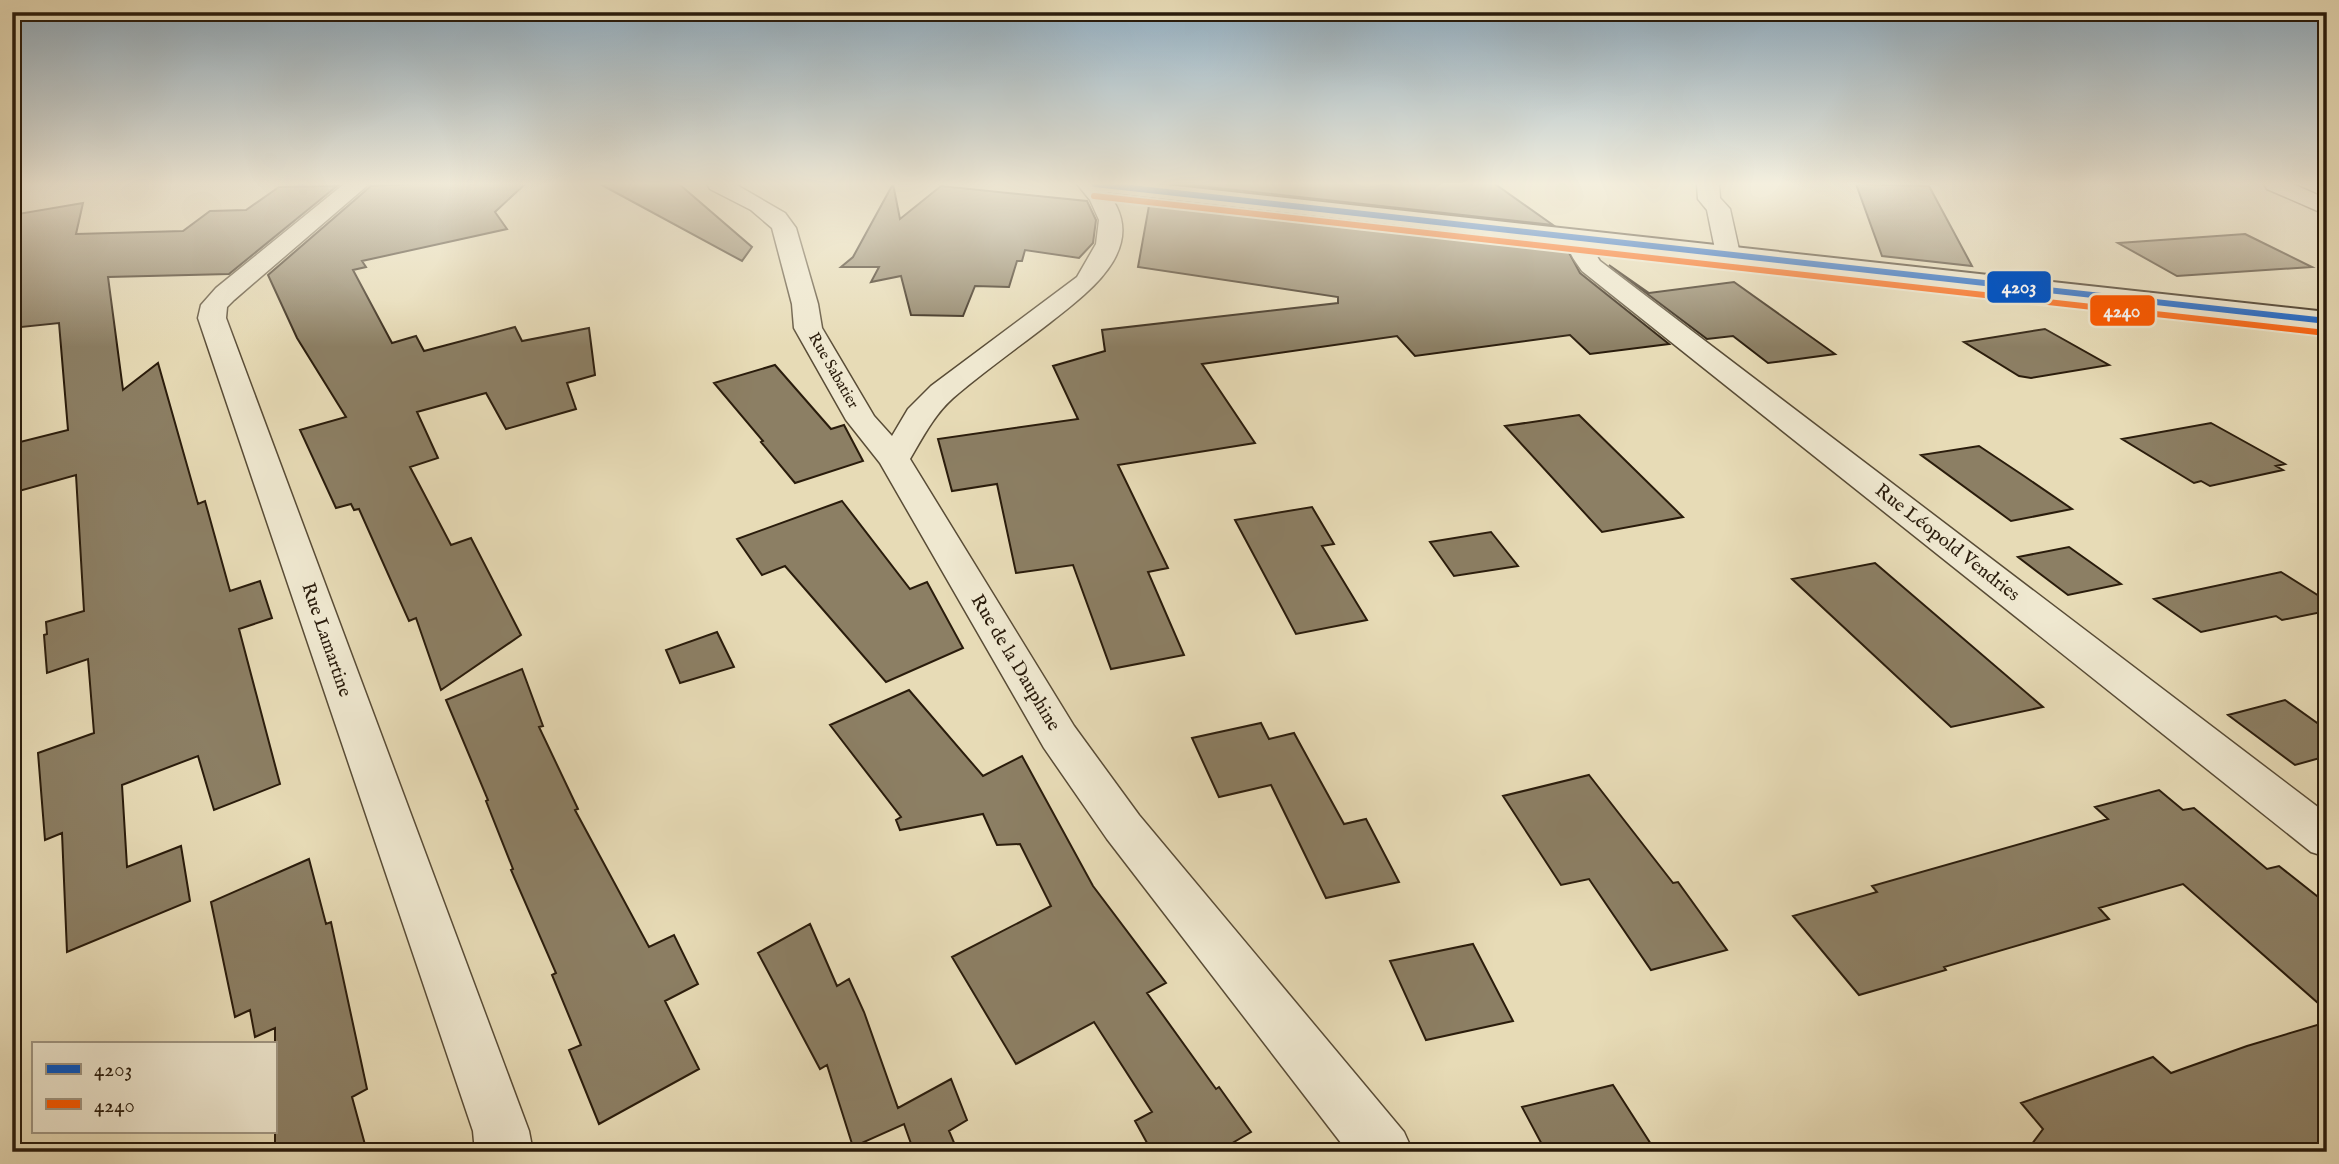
<svg xmlns="http://www.w3.org/2000/svg" width="2339" height="1164" viewBox="0 0 2339 1164" font-family="'IM FELL English',serif">
  <style>
    .building { fill: #8c7f64; stroke: #2a1c0c; stroke-width: 2 }
    .lines { fill: none; stroke-linecap: round; stroke-linejoin: round }
    .minor-casing { stroke: #594c36; stroke-width: 3 }
    .secondary-casing { stroke: #2a1c0c; stroke-width: 4 }
    .minor { fill: #efe8d0; fill-rule: evenodd }
    .secondary { fill: #efe8d0; fill-rule: evenodd }
    .bus-1-casing { stroke: #efe8d0; stroke-width: 10 }
    .bus-2-casing { stroke: #efe8d0; stroke-width: 10 }
    .bus-1 { stroke: #0055c8; stroke-width: 6 }
    .bus-2 { stroke: #ff5a00; stroke-width: 6 }
    .labels { text-anchor: middle; dominant-baseline: central; stroke-width: 6; stroke-linejoin: round; paint-order: stroke }
    .far-street-label { font-size: 16px; fill: #2a1c0c; stroke: #efe8d0 }
    .street-label { font-size: 19px; fill: #2a1c0c; stroke: #efe8d0 }
    .line-badge { stroke: #efe8d0; stroke-width: 2.5 }
    .badge-label { font-size: 19px; text-anchor: middle; font-weight: bold; fill: #fff }
  </style>
  <rect width="100%" height="100%" fill="#e7dbb6"/>
  <filter id="stains"><feTurbulence type="fractalNoise" baseFrequency=".00286" numOctaves="4"/><feColorMatrix values="0 0 0 0 .2 0 0 0 0 .09 0 0 0 0 .02 0 0 0 .5 -.17"/></filter>
  <radialGradient id="worn" r=".72"><stop offset=".6" stop-color="#630" stop-opacity="0"/><stop offset="1" stop-color="#630" stop-opacity=".3"/></radialGradient>
  <path class="building" d="M409,184H525L495,212L507,229L362,261L366,267L353,270L392,343L416,336L424,351L515,327L522,341L589,328L595,375L567,383L576,409L506,429L486,393L417,412L438,458L410,467L451,545L471,538L521,635L441,690L416,618L409,621L359,509L354,510L351,504L336,508L300,430L346,417L297,338L268,275L371,186Z
    M600,184H679L752,247L742,261Z
    M893,184L900,219L941,186L1087,201L1096,220L1093,243L1079,258L1025,250L1022,261H1017L1009,287L975,286L963,316L911,315L901,276L871,282L879,267H841L853,257Z
    M1181,184H1495L1553,225Z
    M1856,184L1929,186L1972,266L1882,256Z
    M337,186L229,274L108,277L123,390L158,363L198,504L205,501L230,591L260,581L272,618L239,629L280,784L214,810L198,756L122,785L127,867L181,846L190,901L67,952L62,833L45,840L38,753L94,733L88,659L47,673L44,635L47,634L46,622L84,611L76,475L12,493V444L68,430L59,323L12,328V215L83,203L76,234L183,231L210,211L246,210L279,187Z
    M1150,200L1566,247L1580,273L1669,344L1590,354L1570,335L1415,356L1397,336L1202,364L1255,443L1118,465L1168,568L1148,572L1184,655L1111,669L1073,565L1016,573L997,484L952,491L938,439L1078,419L1053,366L1105,351L1102,330L1338,303V297L1138,267Z
    M2245,234L2312,267L2177,276L2118,243Z
    M1609,265L1649,293L1734,282L1835,354L1768,363L1733,336L1707,339Z
    M2045,329L2109,365L2031,378L2019,376L1964,342Z
    M775,365L831,429L844,425L863,461L795,483L761,442L763,441L714,383Z
    M1579,415L1683,517L1602,532L1505,426Z
    M2211,423L2285,464L2276,466L2283,470L2210,486L2201,481L2194,483L2122,439Z
    M1979,446L2024,476L2072,509L2011,521L1921,455Z
    M842,501L910,589L927,582L963,648L886,682L785,566L762,575L737,539Z
    M1312,507L1334,544L1322,546L1367,620L1296,634L1235,520Z
    M1491,532L1518,566L1454,576L1430,542Z
    M2069,547L2121,584L2068,595L2018,557Z
    M1875,563L2043,707L1951,727L1792,579Z
    M2281,572L2327,601V611L2282,620L2276,616L2201,632L2154,599Z
    M717,632L734,667L680,683L666,650Z
    M522,669L543,726L539,727L578,809L575,810L649,947L674,935L698,984L665,1001L699,1069L599,1124L569,1050L581,1045L552,975L556,973L511,870L513,869L486,801L488,800L446,700Z
    M909,690L983,776L1022,756L1093,886L1166,983L1147,993L1216,1089L1219,1087L1251,1132L1217,1152H1152L1135,1121L1152,1112L1094,1022L1016,1064L952,957L1051,906L1020,844L997,845L983,814L900,830L896,820L901,817L830,725Z
    M2285,700L2327,730V756L2295,765L2228,715Z
    M1261,723L1269,739L1294,733L1344,824L1366,819L1399,882L1326,898L1271,785L1219,797L1192,738Z
    M1589,775L1673,883L1678,882L1727,950L1651,970L1589,879L1561,885L1503,796Z
    M2159,790L2183,810L2194,808L2267,869L2279,866L2327,904V1011L2183,884L2099,908L2109,919L1944,967L1946,970L1859,995L1793,916L1877,892L1872,886L2108,819L2095,807Z
    M309,859L326,924L331,922L367,1089L352,1097L367,1152H275V1028L255,1037L250,1010L235,1017L211,902Z
    M810,924L837,986L849,979L864,1012L898,1108L951,1079L967,1120L949,1131L958,1152H914L904,1124L853,1147L827,1065L820,1069L758,953Z
    M1473,944L1513,1021L1426,1040L1390,961Z
    M2327,1022V1152H2026L2043,1129L2021,1103L2153,1057L2171,1073L2247,1046Z
    M1613,1085L1656,1152H1546L1522,1107Z"/>
  <g class="lines">
    <g class="minor-casing">
      <path id="minor" d="M344,184H369L234,300L227,307L226,318L529,1131L533,1152H475L473,1131L198,318L201,305L216,288Z
        M707,184H735L785,213L796,228L818,304L822,328L874,416L892,436L908,409L931,386L1077,277L1096,244L1099,220L1090,200L1077,184H1100C1159,244 1088,293 1043,328C1013,351 982,373 953,398C934,415 923,437 910,459L1074,726L1139,815L1404,1132L1413,1152H1348L1107,839L1044,748L880,463L846,420L794,328L792,304L772,228L751,210L710,189Z
        M1697,184H1719L1720,198L1730,209L1740,254L1737,259L1728,261L1719,259L1716,254L1707,210L1698,199Z
        M2264,184H2293L2327,199V215L2267,189Z
        M1581,232L1590,234C1596,242 1593,252 1600,261L2327,814V857L2311,852L1582,271C1574,259 1563,248 1572,234Z"/>
    </g>
    <g class="secondary-casing">
      <path id="secondary" d="M1083,184H1158L2327,312V330L1095,191L1087,189Z"/>
    </g>
    <use href="#minor" class="minor"/>
    <use href="#secondary" class="secondary"/>
    <g class="bus-1-casing">
      <path id="bus-1" d="M1095,184L2327,321"/>
    </g>
    <g class="bus-2-casing">
      <path id="bus-2" d="M1094,196L2326,333"/>
    </g>
    <use href="#bus-1" class="bus-1"/>
    <use href="#bus-2" class="bus-2"/>
  </g>
  <linearGradient id="sky" x2="0" y2="1"><stop stop-color="#8eaabd"/><stop offset="0.53" stop-color="#f4efde"/><stop offset="1" stop-color="#f4efde" stop-opacity="0"/></linearGradient>
  <rect width="2339" height="347" fill="url(#sky)"/>
  <g class="labels">
    <g class="far-street-label">
      <text transform="translate(833 371) rotate(60)">Rue Sabatier</text>
    </g>
    <g class="street-label">
      <text transform="translate(1947 543) rotate(38)">Rue Léopold Vendries</text>
      <text transform="translate(326 640) rotate(71)">Rue Lamartine</text>
      <text transform="translate(1015 663) rotate(59)">Rue de la Dauphine</text>
    </g>
  </g>
  <g class="line-badge">
    <rect x="1986" y="270" width="66" height="34" rx="7" fill="#0055c8"/>
    <rect x="2089" y="294" width="67" height="33" rx="7" fill="#ff5a00"/>
  </g>
  <g class="badge-label">
    <text x="2019" y="293">4203</text>
    <text x="2122" y="317">4240</text>
  </g>
  <rect width="2339" height="1164" fill="none" stroke="#e7dbb6" stroke-width="42"/>
  <rect x="14" y="14" width="2311" height="1136" fill="none" stroke="#2a1c0c" stroke-width="3.5"/>
  <rect x="21" y="21" width="2297" height="1122" fill="none" stroke="#2a1c0c" stroke-width="2"/>
  <rect x="32" y="1042" width="245" height="91" fill="#efe8d0" stroke="#a09682" stroke-width="2"/>
  <rect x="46" y="1064" width="35" height="10" fill="#0055c8" stroke="#a09682" stroke-width="2"/>
  <text x="94" y="1076" font-size="21" fill="#2a1c0c">4203</text>
  <rect x="46" y="1099" width="35" height="10" fill="#ff5a00" stroke="#a09682" stroke-width="2"/>
  <text x="94" y="1112" font-size="21" fill="#2a1c0c">4240</text>
  <rect width="100%" height="100%" filter="url(#stains)"/>
  <rect width="100%" height="100%" fill="url(#worn)"/>
</svg>
